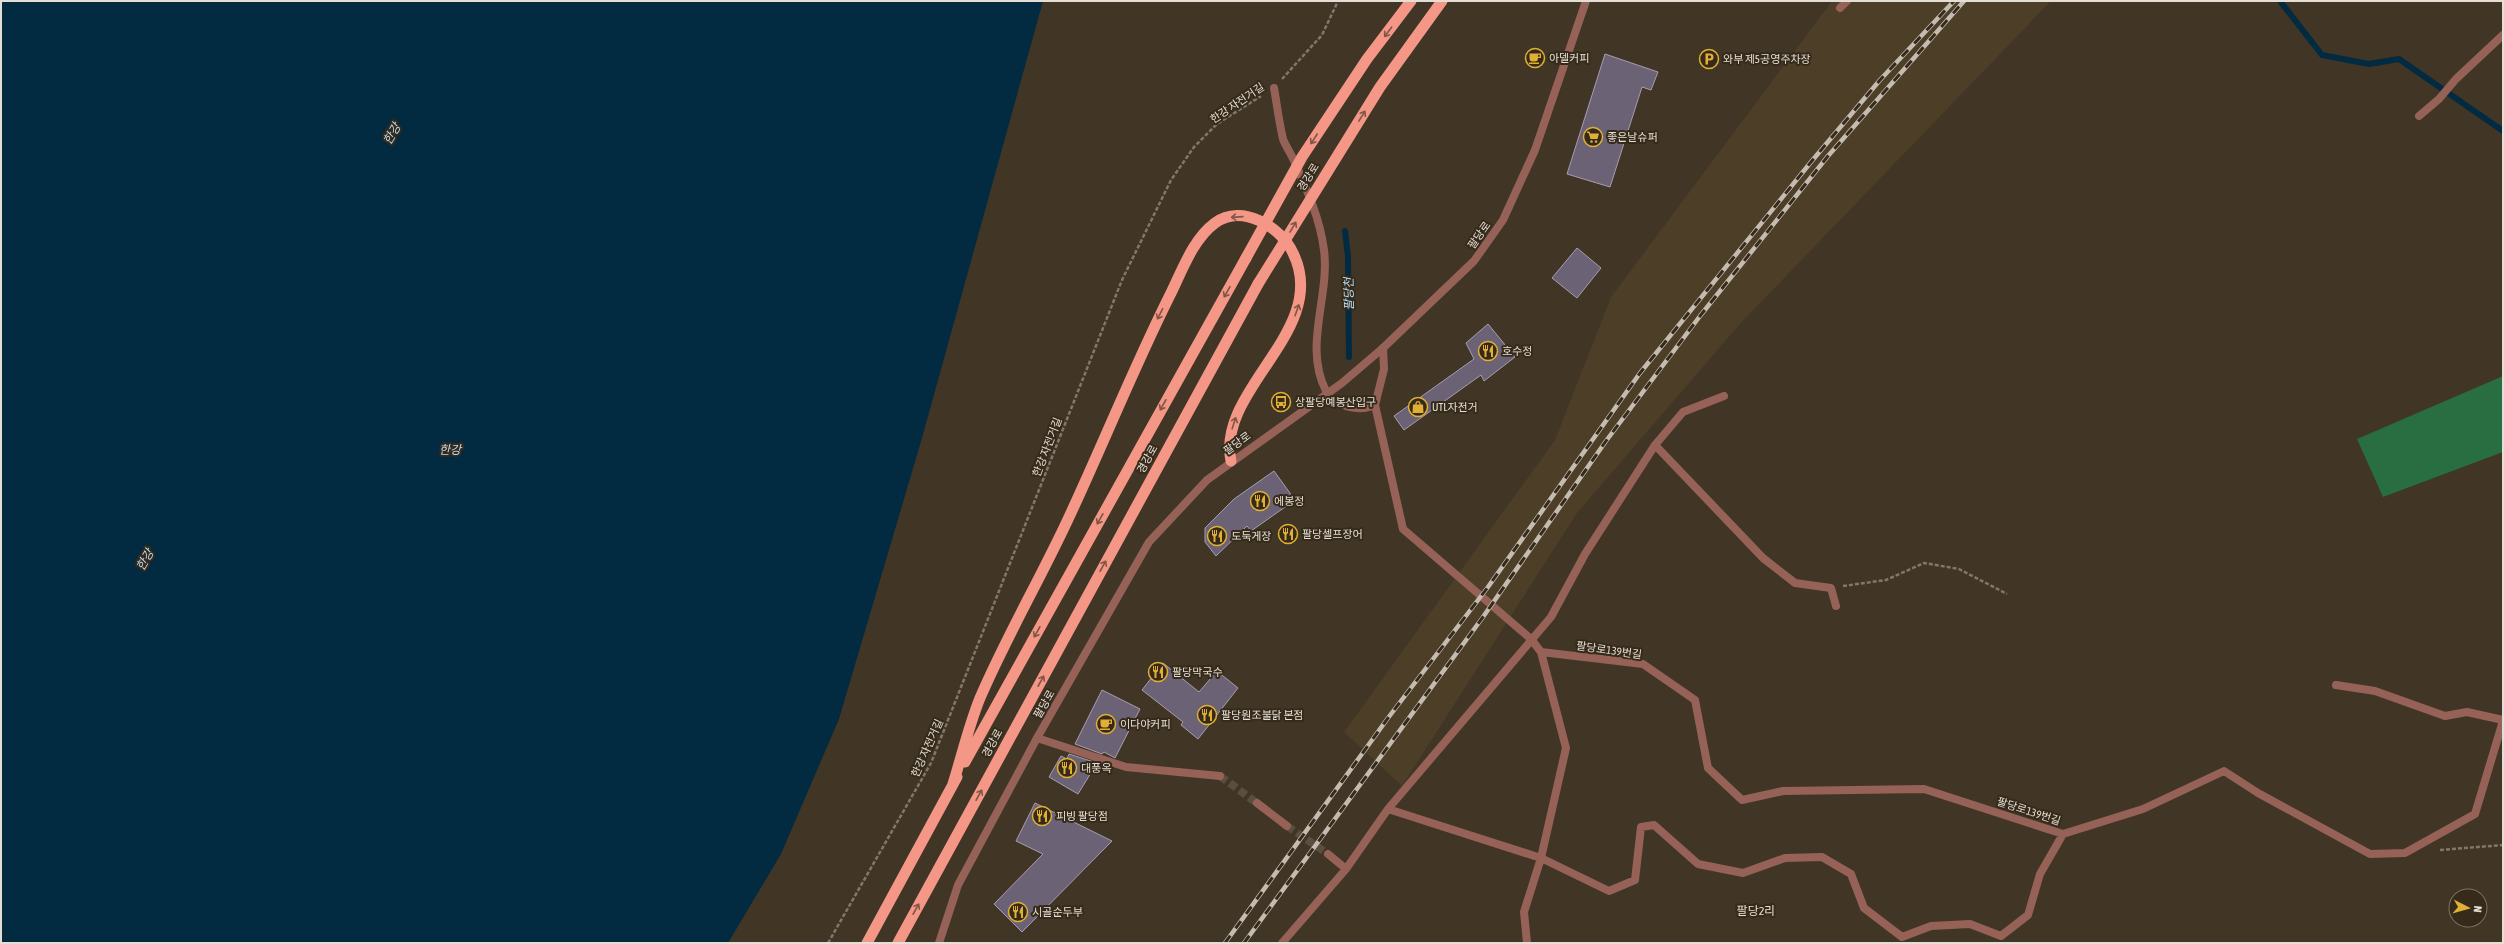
<svg xmlns="http://www.w3.org/2000/svg" width="2504" height="944" viewBox="0 0 2504 944" font-family="'Asap Condensed','Noto Sans KR',sans-serif">
  <style>
    .built { fill: #4d3e27 }
    .forest { fill: #286e41 }
    .water { fill: #022b42 }
    .lines { fill: none; stroke-linecap: round; stroke-linejoin: round }
    .stream { stroke: #022b42; stroke-width: 6 }
    .building { fill: #6c6275; stroke: #a89db2 }
    .minor-tunnel { stroke: #5a4e3f; stroke-width: 8; stroke-dasharray: 8 4; stroke-linecap: butt }
    .path { stroke: #82786a; stroke-width: 2.5; stroke-dasharray: 4 2; stroke-linecap: butt }
    .minor { stroke: #966157; stroke-width: 8 }
    .tertiary { stroke: #966157; stroke-width: 8 }
    .trunk { stroke: #f49786; stroke-width: 11 }
    .rail-casing { stroke: #c4bcb1; stroke-width: 4.5 }
    .rail { stroke: #362b1b; stroke-width: 3; stroke-dasharray: 9; stroke-linecap: butt }
    .trunk-bridge { stroke: #f49786; stroke-width: 11 }
    .oneway { stroke: #825646 }
    .labels { text-anchor: middle; dominant-baseline: central; stroke-width: 4; stroke-linejoin: round; paint-order: stroke }
    .poi-label { font-size: 11px; fill: #e5ded4; stroke: #362b1b; text-anchor: start }
    .street-label { font-size: 11px; fill: #e5ded4; stroke: #362b1b }
    .water-label { font-size: 12px; font-style: italic; fill: #b9def7; stroke: #362b1b }
    .neighbourhood-label { font-size: 12px; fill: #e5ded4; stroke: #362b1b }
  </style>
  <rect width="100%" height="100%" fill="#413525"/>
  <path class="built" d="M1832,1H2051L1739,325L1577,513L1402,786L1344,732L1555,440L1611,297Z"/>
  <path class="forest" d="M2503,376V452L2383,497L2357,439Z"/>
  <path class="water" d="M1,1H1043L922,438L839,719L781,854L728,943H1Z"/>
  <g class="lines">
    <path class="stream" d="M2280,1L2322,55L2369,64L2399,59L2503,131
      M1345,231L1348,256L1349,357"/>
  </g>
  <path class="building" d="M1605,54L1658,72L1651,90L1642,87L1610,187L1567,174Z
    M1577,248L1601,268L1577,298L1552,278Z
    M1488,324L1515,357L1484,381L1481,375L1404,430L1394,416L1474,359L1466,343Z
    M1274,471L1295,500L1251,531L1247,526L1216,556L1205,542V528L1234,499Z
    M1163,663L1199,692L1217,671L1238,688L1198,739L1181,725L1183,722L1142,690Z
    M1102,690L1140,709L1115,758L1104,752L1102,754L1075,744Z
    M1069,754L1097,763L1078,794L1049,777L1061,756L1067,759Z
    M1035,803L1112,841L1022,932L994,904L1043,854L1016,841Z"/>
  <g class="lines">
    <path class="minor-tunnel" d="M1220,776L1257,803
      M1287,826L1328,854"/>
    <path class="path" d="M1282,79L1322,35L1338,1
      M1843,586L1886,580L1924,563L1959,569L2007,594
      M2440,850L2503,845
      M828,943L931,763L1122,280L1171,180L1194,147L1217,124L1261,96"/>
    <path class="minor" d="M1840,8L1847,1
      M1274,88C1277,105 1279,122 1283,139C1286,147 1292,155 1295,163C1308,192 1320,219 1324,250C1330,297 1303,346 1326,391C1334,407 1360,412 1375,405L1384,369L1383,348
      M2419,116L2439,99L2456,79L2503,35
      M1375,405L1403,529L1531,639L1541,652L1566,748L1541,858L1524,912L1527,943
      M1655,445L1763,558L1795,583L1831,588L1836,606
      M1541,652L1643,664L1695,700L1708,768L1742,800L1783,791L1924,789L2063,834
      M2336,685L2375,691L2445,716L2467,712L2503,720
      M1037,738L1126,767L1220,776
      M1257,803L1287,826
      M1388,809L1541,858L1609,891L1635,880L1641,827L1654,825L1698,864L1743,873L1785,858L1822,857L1851,874L1864,908L1902,937L1931,926L1970,924L2001,936L2028,915L2040,874L2063,834
      M2063,834L2143,809L2224,771L2258,793L2370,854L2405,853L2475,814L2503,721
      M1328,854L1346,869
      M1282,943L1346,869L1388,809L1551,617L1585,554L1655,445L1683,412L1724,396"/>
    <path class="tertiary" d="M939,943L958,885L1037,738L1149,542L1207,480L1342,383L1383,348L1474,261L1503,220L1535,150L1586,1"/>
    <path class="trunk" d="M965,762L1246,258
      M953,784C962,755 969,725 980,698C1007,635 1042,576 1070,515C1104,442 1134,367 1170,295C1182,271 1193,239 1215,223C1242,203 1281,227 1293,253C1331,330 1216,389 1231,461
      M867,943L957,777
      M898,943L1258,284"/>
    <g class="rail-casing">
      <path id="rail" d="M1225,943L1388,718L1488,587L1640,373L1811,162L1880,80L1954,1
        M1244,943L1483,617L1606,441L1700,316L1828,156L1964,1"/>
    </g>
    <use href="#rail" class="rail"/>
    <path class="trunk-bridge" d="M1246,258L1302,157L1367,59L1411,1
      M1258,284L1380,87L1442,1"/>
  </g>
  <defs><path id="oneway-shaft" d="M-6 0H5M1.5-3L5.5 0L1.5 3" fill="none" stroke-width="1.6" stroke-linecap="round" stroke-linejoin="round"/></defs>
  <g class="oneway">
    <use href="#oneway-shaft" transform="translate(1388 32) rotate(127)"/>
    <use href="#oneway-shaft" transform="translate(1362 116) rotate(-58)"/>
    <use href="#oneway-shaft" transform="translate(1314 139) rotate(123)"/>
    <use href="#oneway-shaft" transform="translate(1237 217) rotate(176)"/>
    <use href="#oneway-shaft" transform="translate(1293 227) rotate(-59)"/>
    <use href="#oneway-shaft" transform="translate(1227 292) rotate(119)"/>
    <use href="#oneway-shaft" transform="translate(1297 310) rotate(-71)"/>
    <use href="#oneway-shaft" transform="translate(1160 314) rotate(117)"/>
    <use href="#oneway-shaft" transform="translate(1163 405) rotate(119)"/>
    <use href="#oneway-shaft" transform="translate(1234 423) rotate(-72)"/>
    <use href="#oneway-shaft" transform="translate(1100 519) rotate(119)"/>
    <use href="#oneway-shaft" transform="translate(1103 566) rotate(-61)"/>
    <use href="#oneway-shaft" transform="translate(1037 632) rotate(119)"/>
    <use href="#oneway-shaft" transform="translate(1041 681) rotate(-61)"/>
    <use href="#oneway-shaft" transform="translate(979 795) rotate(-61)"/>
    <use href="#oneway-shaft" transform="translate(916 909) rotate(-61)"/>
  </g>
  <defs>
    <g id="cafe-ring" transform="scale(1)"><circle r="9.5" fill="#362b1b" stroke="#e1af34" stroke-width="1.5"/><path d="M-5.5-4.5H6V0H3Q3 3.5 0 3.5H-2.5Q-5.5 3.5-5.5 0ZM3-3.2v2h1.7v-2ZM-6 4.5H4V6H-6Z" fill="#e1af34"/></g>
    <g id="parking-ring" transform="scale(1)"><circle r="9.5" fill="#362b1b" stroke="#e1af34" stroke-width="1.5"/><path d="M-3.5-5.5H1a3.5 3.5 0 0 1 0 7H-1V5.5H-3.5ZM-1-3.4V-.6H.8a1.4 1.4 0 0 0 0-2.8Z" fill="#e1af34"/></g>
    <g id="supermarket-ring" transform="scale(1)"><circle r="9.5" fill="#362b1b" stroke="#e1af34" stroke-width="1.5"/><path d="M-6-5.5h2.5l.6 2H6L4.5 2H-2.5L-4.4-4H-6ZM-1.5 3.2a1.3 1.3 0 1 0 .1 0ZM3 3.2a1.3 1.3 0 1 0 .1 0Z" fill="#e1af34"/></g>
    <g id="restaurant-ring" transform="scale(1)"><circle r="9.5" fill="#362b1b" stroke="#e1af34" stroke-width="1.5"/><path d="M-5-6h1v4h1v-4h1v4h1v-4h1v5L-1.5 .5V6h-2V.5L-5-1ZM5-6V6H3V1.5H1.5Q1.5-4 5-6Z" fill="#e1af34"/></g>
    <g id="bus-ring" transform="scale(1)"><circle r="9.5" fill="#362b1b" stroke="#e1af34" stroke-width="1.5"/><path d="M-5-6H5V4H4V6H2V4H-2V6H-4V4H-5ZM-3.5-4V0h7V-4ZM-3.5 1.2v1.5H-2V1.2ZM2 1.2v1.5H3.5V1.2Z" fill="#e1af34"/></g>
    <g id="shop-ring" transform="scale(1)"><circle r="9.5" fill="#362b1b" stroke="#e1af34" stroke-width="1.5"/><path d="M-5-2.5h2.3a2.7 3.5 0 0 1 5.4 0H5L5.5 6h-11ZM-1.5-2.5h3a1.5 2.3 0 0 0-3 0Z" fill="#e1af34"/></g>
  </defs>
  <g fill-rule="evenodd">
    <use href="#cafe-ring" x="1535" y="58"/>
    <use href="#parking-ring" x="1709" y="59"/>
    <use href="#supermarket-ring" x="1593" y="137"/>
    <use href="#restaurant-ring" x="1488" y="351"/>
    <use href="#bus-ring" x="1281" y="402"/>
    <use href="#shop-ring" x="1418" y="407"/>
    <use href="#restaurant-ring" x="1260" y="501"/>
    <use href="#restaurant-ring" x="1288" y="534"/>
    <use href="#restaurant-ring" x="1217" y="536"/>
    <use href="#restaurant-ring" x="1158" y="672"/>
    <use href="#restaurant-ring" x="1207" y="715"/>
    <use href="#cafe-ring" x="1106" y="724"/>
    <use href="#restaurant-ring" x="1067" y="768"/>
    <use href="#restaurant-ring" x="1042" y="816"/>
    <use href="#restaurant-ring" x="1018" y="912"/>
  </g>
  <g class="labels">
    <g class="poi-label">
      <text x="1549" y="58">아델커피</text>
      <text x="1723" y="59">와부 제5공영주차장</text>
      <text x="1607" y="137">좋은날슈퍼</text>
      <text x="1502" y="351">호수정</text>
      <text x="1295" y="402">상팔당예봉산입구</text>
      <text x="1432" y="407">UTL자전거</text>
      <text x="1274" y="501">에봉정</text>
      <text x="1302" y="534">팔당셀프장어</text>
      <text x="1231" y="536">도둑게장</text>
      <text x="1172" y="672">팔당막국수</text>
      <text x="1221" y="715">팔당원조불닭 본점</text>
      <text x="1120" y="724">이다야커피</text>
      <text x="1081" y="768">대풍옥</text>
      <text x="1056" y="816">피빙 팔당점</text>
      <text x="1032" y="912">시골순두부</text>
    </g>
    <g class="street-label">
      <text transform="translate(1237 103) rotate(-34)">한강 자전거길</text>
      <text transform="translate(1308 177) rotate(-58)">경강로</text>
      <text transform="translate(1479 235) rotate(-55)">팔당로</text>
      <text transform="translate(1237 443) rotate(-36)">팔당로</text>
      <text transform="translate(1047 447) rotate(-69)">한강 자전거길</text>
      <text transform="translate(1147 459) rotate(-61)">경강로</text>
      <text transform="translate(1609 650) rotate(8)">팔당로139번길</text>
      <text transform="translate(1044 704) rotate(-60)">팔당로</text>
      <text transform="translate(992 743) rotate(-61)">경강로</text>
      <text transform="translate(927 748) rotate(-66)">한강 자전거길</text>
      <text transform="translate(2029 811) rotate(18)">팔당로139번길</text>
    </g>
    <g class="water-label">
      <text transform="translate(392 134) rotate(-60)">한강</text>
      <text transform="translate(1349 294) rotate(-91)">팔당천</text>
      <text x="450" y="450">한강</text>
      <text transform="translate(145 560) rotate(-60)">한강</text>
    </g>
    <g class="neighbourhood-label">
      <text x="1756" y="911">팔당2리</text>
    </g>
  </g>
  <rect width="2504" height="944" fill="none" stroke="#e5ded4" stroke-width="4"/>
  <g transform="translate(2468 908) rotate(96)"><circle r="19" fill="#362b1b" stroke="#7c7365"/>
  <path d="M0-3L7 15L0 10L-7 15Z" fill="#e1af34"/>
  <text y="-6" font-size="11" font-weight="bold" text-anchor="middle" fill="#e5ded4">N</text>
  </g>
</svg>
